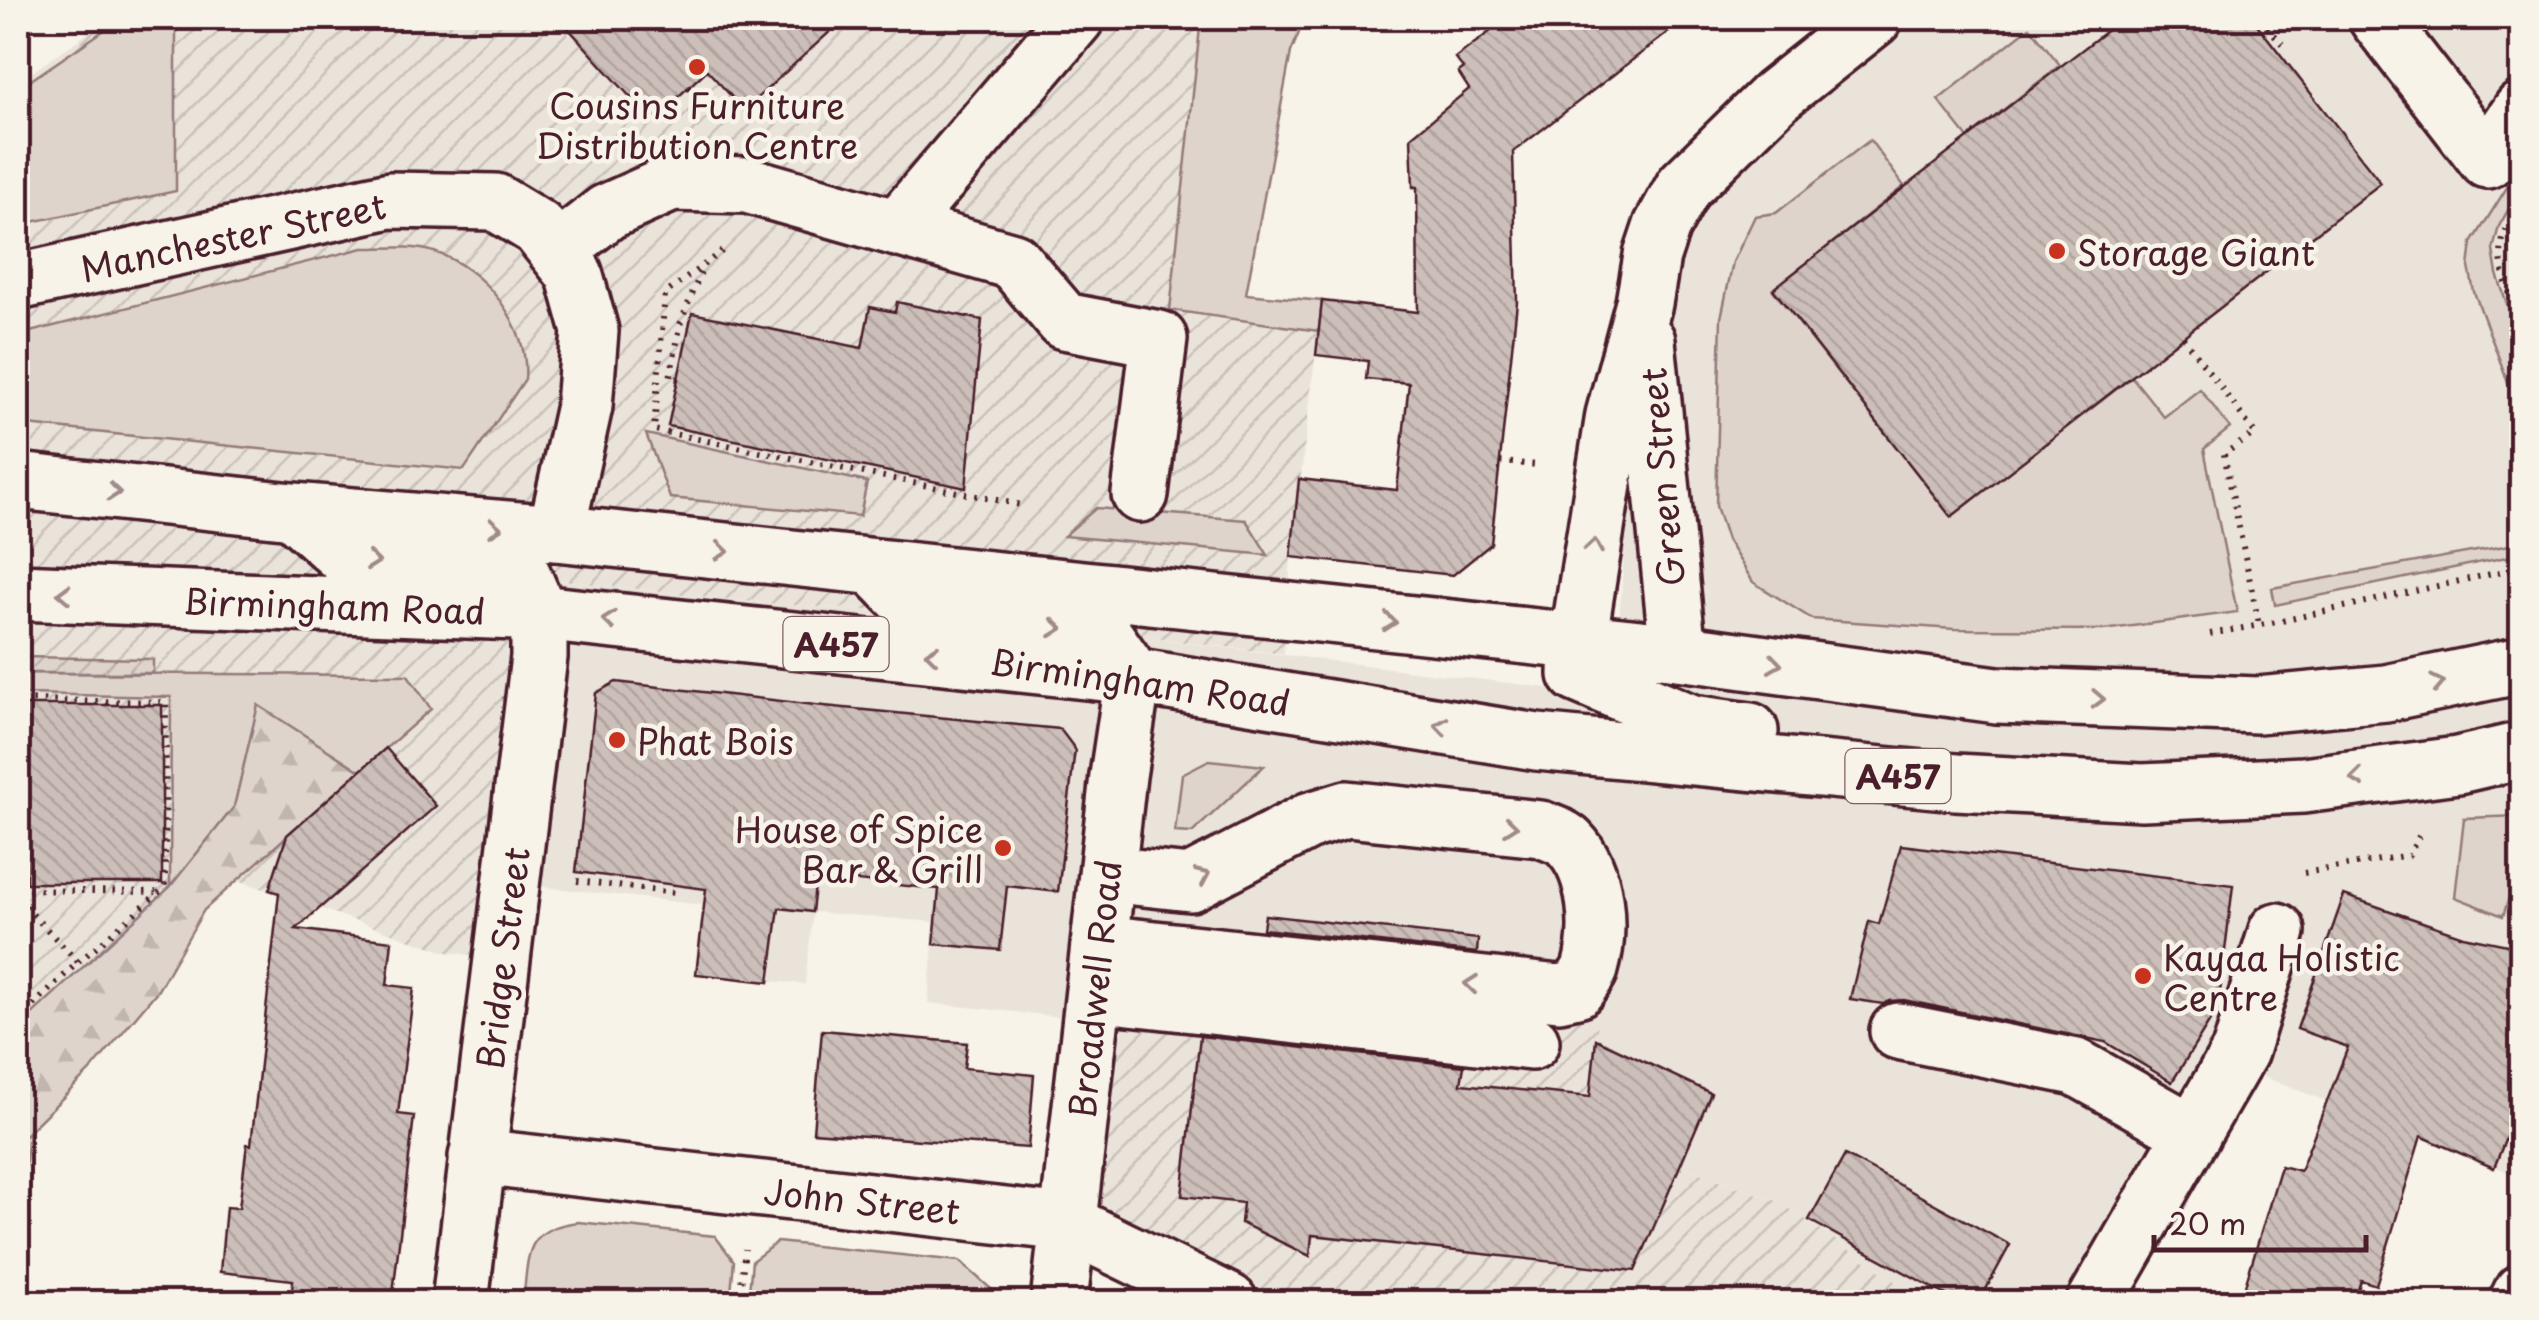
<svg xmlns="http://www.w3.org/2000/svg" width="2539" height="1320" viewBox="0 0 2539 1320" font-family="'Playpen Sans',sans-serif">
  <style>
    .built { fill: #eae3da }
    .industrial { fill: url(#industrial-furrows) }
    .green { fill: #ded4cc; stroke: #947a7c; stroke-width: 2.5 }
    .forest { fill: url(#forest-firs); stroke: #947a7c; stroke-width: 2.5 }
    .garden { fill: url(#garden-furrows); stroke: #947a7c; stroke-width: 2.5 }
    .building { fill: url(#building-back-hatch); stroke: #4a1f2b; stroke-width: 2.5 }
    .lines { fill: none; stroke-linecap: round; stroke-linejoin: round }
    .minor-casing { stroke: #4a1f2b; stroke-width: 62 }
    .major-casing { stroke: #4a1f2b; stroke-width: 62 }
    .path { stroke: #4a1f2b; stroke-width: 6; stroke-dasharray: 2.5 8; stroke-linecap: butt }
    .minor { stroke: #f7f3e8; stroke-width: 55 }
    .major { stroke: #f7f3e8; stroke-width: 55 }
    .oneway { stroke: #a0898a }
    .poi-dot { fill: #c8321e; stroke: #f7f3e8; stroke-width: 4 }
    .labels { text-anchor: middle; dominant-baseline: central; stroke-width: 9; stroke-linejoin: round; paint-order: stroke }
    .shield { fill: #f7f3e8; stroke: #7e5f64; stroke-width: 2.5 }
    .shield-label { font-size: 32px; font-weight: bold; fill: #4a1f2b }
    .poi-label { font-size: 35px; fill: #4a1f2b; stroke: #f7f3e8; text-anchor: start }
    .street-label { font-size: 35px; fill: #4a1f2b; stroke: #f7f3e8 }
  </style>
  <defs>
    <pattern id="industrial-furrows" width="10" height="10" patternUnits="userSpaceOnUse" patternTransform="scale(2.5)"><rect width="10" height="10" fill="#eae3da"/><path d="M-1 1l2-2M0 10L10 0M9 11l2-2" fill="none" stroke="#cac2bb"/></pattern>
    <pattern id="forest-firs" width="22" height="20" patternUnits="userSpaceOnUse" patternTransform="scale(2.5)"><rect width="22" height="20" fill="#ded4cc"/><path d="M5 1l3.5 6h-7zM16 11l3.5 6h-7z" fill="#c0b6af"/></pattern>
    <pattern id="garden-furrows" width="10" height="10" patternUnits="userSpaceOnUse" patternTransform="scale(2.5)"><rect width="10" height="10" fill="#ded4cc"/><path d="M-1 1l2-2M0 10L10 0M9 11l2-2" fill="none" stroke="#c0b6af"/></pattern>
    <pattern id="building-back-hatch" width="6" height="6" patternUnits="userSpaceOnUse" patternTransform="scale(2.5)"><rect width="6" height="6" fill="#ccbfb9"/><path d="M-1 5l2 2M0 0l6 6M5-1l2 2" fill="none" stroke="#b1a49f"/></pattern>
  </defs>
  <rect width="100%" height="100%" fill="#f7f3e8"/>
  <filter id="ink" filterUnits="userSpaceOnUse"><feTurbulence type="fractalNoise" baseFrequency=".01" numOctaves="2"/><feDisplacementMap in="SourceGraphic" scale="20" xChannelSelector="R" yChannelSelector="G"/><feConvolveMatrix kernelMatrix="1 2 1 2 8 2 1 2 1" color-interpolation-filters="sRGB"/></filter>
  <g filter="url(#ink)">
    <path class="built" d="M1874,18H2521V1177L2233,1065L2095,1302H1925L1780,1202L1680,1166L1590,1097L1598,1023L1091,1020L928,1003L935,922L813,912L805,984L738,978L696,974L703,905L511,883L523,576L763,603L920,614L1102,632L1613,696L1644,303L1652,256Z"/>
    <path class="industrial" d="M109,18H1305L1291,52L1246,294L1322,301L1291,557L1284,654L1102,632L920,614L763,603L524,576L502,959L446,952L238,880L204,910L158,990L92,1069L18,1142V82Z
      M1097,969L1598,1023L1590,1097L1680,1166L1780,1202L1925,1302H1229L1067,1223Z"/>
    <path class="green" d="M122,18H176V191L18,225V89Z
      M1201,18H1305L1291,52L1246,294L1322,301L1319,331L1170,310Z
      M2030,27L2060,65L1968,138L1938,100Z
      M1870,140L1904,186L1773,290L1951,517L2132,377L2164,417L2200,389L2230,428L2204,449L2237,612L2103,630L1954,629L1812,619L1753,582L1727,540L1716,506L1721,318L1733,262L1755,216L1776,213Z
      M2521,165V188L2499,226L2493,250L2497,274L2521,346V417L2474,292L2469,267L2472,243Z
      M363,248C385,248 412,245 434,252C485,268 530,326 525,379L464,470L18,424V335Z
      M646,434L867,482L860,516L670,498Z
      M1096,508L1246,520L1268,555L1064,536Z
      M2521,543V554L2275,605L2272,588Z
      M26,673L408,675L431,709L360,771L258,706L234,807L170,887L171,697L26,694Z
      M1209,760L1264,766L1192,833L1175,832L1182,774Z
      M2521,816V862L2503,916L2455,897L2464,818Z
      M29,1132L18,1237V1142Z
      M578,1222L715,1236L734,1261L730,1302H523C529,1256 522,1229 578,1222Z
      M777,1242L959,1261L1006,1302H748L752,1261Z"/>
    <path class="forest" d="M258,705L360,771L204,910L158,990L92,1069L18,1142V1027L170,887L234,807Z"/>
    <path class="garden" d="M18,657L153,659V673H18Z"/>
    <path class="building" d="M559,18H845L744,110L707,70L652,121Z
      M1508,18H1687L1513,152L1517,302L1491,544L1453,575L1291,557L1299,479L1397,490L1409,383L1366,379L1368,361L1316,355L1322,301L1418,312L1417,187H1413L1411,137L1469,89L1458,72L1463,68L1455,58Z
      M2123,18H2252L2381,183L1951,517L1773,289Z
      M897,302L982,320L966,488L668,426L692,313L862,348L870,307L895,312Z
      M616,682L824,706L1060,729L1075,749L1058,892L1007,886L1000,950L934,944L939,889L816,877L812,912L779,908L769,982L696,974L706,889L576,872L596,693Z
      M26,705H162V883H26Z
      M386,748L436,806L296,929L392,941L387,985L414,988L398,1114L414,1116L392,1302H291L293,1280L220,1272L226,1207L239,1208L247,1144L251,1145L279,893L269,890L287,835Z
      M1901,845L2233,885L2218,1008L2172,1082L2105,1042L1904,1000L1889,1001L1883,1004L1850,999L1869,921L1879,924Z
      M2344,895L2463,936L2522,948V1134L2509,1130L2494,1168L2421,1136L2376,1285L2361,1280L2354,1302H2240L2281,1166L2300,1171L2348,1047L2297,1029Z
      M1265,915L1478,939L1477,953L1263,929Z
      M822,1030L967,1043L964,1068L1034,1075L1028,1148L813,1132Z
      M1200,1036L1464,1066L1461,1084L1590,1097L1596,1039L1711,1093L1635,1271L1312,1235L1310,1256L1241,1223L1243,1203L1182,1196Z
      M1845,1155L2010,1245L1979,1302H1959L1809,1220Z"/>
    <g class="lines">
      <g class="minor-casing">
        <path id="minor" d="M2377,18L2487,160L2522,109
          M897,228L1076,18
          M557,251L607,212L672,183L747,185L1013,261L1064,321L1159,339L1140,494
          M18,282L390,200L495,202L538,228L574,273L590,331L584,406L556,533
          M1647,341L1678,652
          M1578,642L1614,415L1644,303L1652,256L1662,226L1684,186L1776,96L1874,18
          M1100,943L1559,993L1577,989C1582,982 1587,976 1590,969C1601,931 1598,872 1569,843C1562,836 1550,833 1541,829L1347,809L1311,820L1190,883L1107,874
          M1094,993L1531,1042
          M1898,1031L2076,1067L2193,1133
          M477,1157L1067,1223L1229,1302
          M460,1302L539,657V613
          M1059,1302L1118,776L1133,676
          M2095,1302L2240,1051L2277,931
          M2517,1302L2522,1292"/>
      </g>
      <g class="major-casing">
        <path id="major" d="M18,481L293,511L556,533L1678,652L1997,695L2258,705L2386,693L2522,665
          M293,511L346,558L523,576L539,613
          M874,567L920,614L1102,632L1133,676
          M18,592L539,613L1133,676L1537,742L1956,782L2142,792L2303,785L2458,765L2522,750
          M1578,642L1577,674L1692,723L1750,731"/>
      </g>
      <path class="path" d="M2261,18L2282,44
        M688,88L716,118
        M2511,220C2489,256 2509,289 2522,325
        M722,251L665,294L654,430L1026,506
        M2183,337L2255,433L2224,454L2259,625
        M678,379L670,378L681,322L703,267
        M1500,462L1539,465
        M2210,634L2277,622L2522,567
        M2304,873L2409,855L2419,836
        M577,881L675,893
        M18,890L156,892
        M18,899L78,962
        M18,1020L74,966L165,887L166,702L20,700L19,776
        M739,1302L745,1249"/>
      <use href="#minor" class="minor"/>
      <use href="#major" class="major"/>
    </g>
    <defs><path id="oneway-chevron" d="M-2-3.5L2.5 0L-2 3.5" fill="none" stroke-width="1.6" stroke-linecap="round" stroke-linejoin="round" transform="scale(2.5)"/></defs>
    <g class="oneway">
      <use href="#oneway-chevron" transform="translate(114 492) rotate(6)"/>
      <use href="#oneway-chevron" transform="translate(495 528) rotate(5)"/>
      <use href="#oneway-chevron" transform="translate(1594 546) rotate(-81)"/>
      <use href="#oneway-chevron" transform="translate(722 551) rotate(6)"/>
      <use href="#oneway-chevron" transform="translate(373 561) rotate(6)"/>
      <use href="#oneway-chevron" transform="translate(64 594) rotate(-178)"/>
      <use href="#oneway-chevron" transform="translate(609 620) rotate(-174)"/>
      <use href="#oneway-chevron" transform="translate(1390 622) rotate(6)"/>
      <use href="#oneway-chevron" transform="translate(1056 628) rotate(6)"/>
      <use href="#oneway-chevron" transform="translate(932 654) rotate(-174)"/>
      <use href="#oneway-chevron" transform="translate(1775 664) rotate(8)"/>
      <use href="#oneway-chevron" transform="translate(2438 683) rotate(-12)"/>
      <use href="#oneway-chevron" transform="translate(2098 699) rotate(2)"/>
      <use href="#oneway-chevron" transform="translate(1441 726) rotate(-171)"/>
      <use href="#oneway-chevron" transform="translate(2357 778) rotate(173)"/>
      <use href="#oneway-chevron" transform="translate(1511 826) rotate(6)"/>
      <use href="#oneway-chevron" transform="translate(1203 876) rotate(-24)"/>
      <use href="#oneway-chevron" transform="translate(1471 984) rotate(-174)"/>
    </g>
  </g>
  <g class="poi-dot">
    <circle cx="697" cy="67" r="10"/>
    <circle cx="2057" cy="251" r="10"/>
    <circle cx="617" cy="740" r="10"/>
    <circle cx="1003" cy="848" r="10"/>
    <circle cx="2143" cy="976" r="10"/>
  </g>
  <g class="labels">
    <g class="shield">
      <rect x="783.5" y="617" width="105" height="54" rx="8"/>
      <rect x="1845.5" y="749" width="105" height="54" rx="8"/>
    </g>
    <g class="shield-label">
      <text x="836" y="644">A457</text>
      <text x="1898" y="776">A457</text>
    </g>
    <g class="poi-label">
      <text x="697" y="104" text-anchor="middle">Cousins Furniture<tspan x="697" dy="40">Distribution Centre</tspan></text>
      <text x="2077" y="251">Storage Giant</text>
      <text x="637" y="740">Phat Bois</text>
      <text x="983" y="828" text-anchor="end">House of Spice<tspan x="983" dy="40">Bar &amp; Grill</tspan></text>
      <text x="2163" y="956">Kayaa Holistic<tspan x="2163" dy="40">Centre</tspan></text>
    </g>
    <g class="street-label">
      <text transform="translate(233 236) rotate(-12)">Manchester Street</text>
      <text transform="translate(1661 477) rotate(-95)">Green Street</text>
      <text transform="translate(334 605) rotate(2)">Birmingham Road</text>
      <text transform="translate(1140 681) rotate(8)">Birmingham Road</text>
      <text transform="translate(502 958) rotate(-83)">Bridge Street</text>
      <text transform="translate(1094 989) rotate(-84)">Broadwell Road</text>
      <text transform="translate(862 1200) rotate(6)">John Street</text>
    </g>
  </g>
  <rect width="2539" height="1320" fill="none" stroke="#f7f3e8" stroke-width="60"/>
  <rect x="30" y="30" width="2479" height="1260" fill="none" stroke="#4a1f2b" stroke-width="4" filter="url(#ink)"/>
  <path d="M2154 1235v15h212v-15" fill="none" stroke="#4a1f2b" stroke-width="5"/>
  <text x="2169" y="1235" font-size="30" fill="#4a1f2b" stroke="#f7f3e8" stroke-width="8" paint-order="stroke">20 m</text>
</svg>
